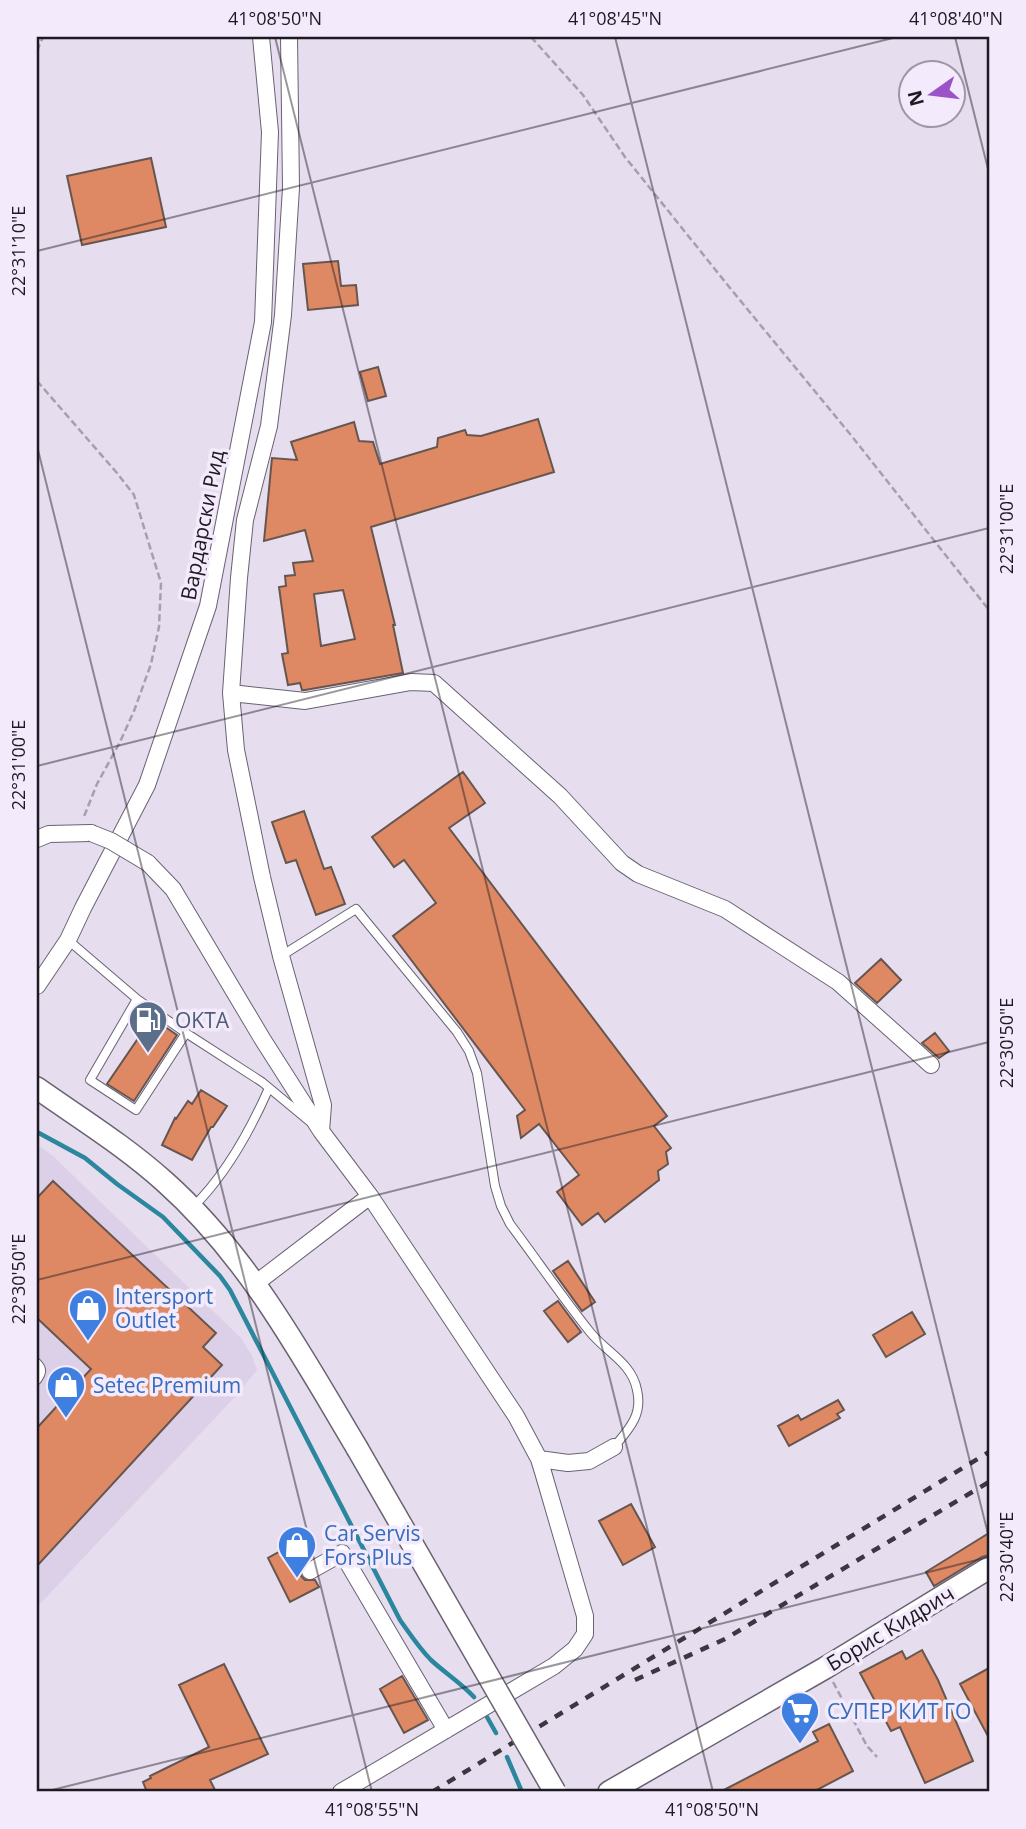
<svg xmlns="http://www.w3.org/2000/svg" width="1026" height="1829" viewBox="0 0 1026 1829" font-family="'Open Sans',sans-serif">
  <style>
    .built { fill: #dcd0e8 }
    .lines { fill: none; stroke-linecap: round; stroke-linejoin: round }
    .stream { stroke: #2b869e; stroke-width: 4.5 }
    .building { fill: #de8963; stroke: #67564f; stroke-width: 2; fill-rule: evenodd }
    .lane-casing { stroke: #6a6272; stroke-width: 10 }
    .street-casing { stroke: #6a6272; stroke-width: 18 }
    .secondary-casing { stroke: #6a6272; stroke-width: 24 }
    .path { stroke: #a79fae; stroke-width: 2.5; stroke-dasharray: 7 3.5; stroke-linecap: butt }
    .lane { stroke: #fff; stroke-width: 8 }
    .street { stroke: #fff; stroke-width: 16 }
    .secondary { stroke: #fff; stroke-width: 21 }
    .rail { stroke: #3c3740; stroke-width: 4.5; stroke-dasharray: 9 9; stroke-linecap: butt }
    .street-bridge-casing { stroke: #6a6272; stroke-width: 18; stroke-linecap: butt }
    .secondary-bridge-casing { stroke: #6a6272; stroke-width: 24; stroke-linecap: butt }
    .street-bridge { stroke: #fff; stroke-width: 16 }
    .secondary-bridge { stroke: #fff; stroke-width: 21 }
    .ticks { fill: none; stroke: #1e1a21; stroke-width: 2; stroke-opacity: 0.45 }
    .labels { text-anchor: middle; dominant-baseline: central; stroke-width: 7; stroke-linejoin: round; paint-order: stroke }
    .street-label { font-size: 21px; fill: #1e1a21; stroke: #f3eafc }
    .service-label { font-size: 21px; fill: #4e5e75; stroke: #f3eafc; text-anchor: start }
    .shop-label { font-size: 21px; fill: #366cbe; stroke: #f3eafc; text-anchor: start }
    .neatline { fill: none; stroke: #1e1a21; stroke-width: 2.5 }
    .ticks-label { font-size: 18px; text-anchor: middle; fill: #1e1a21 }
  </style>
  <rect width="100%" height="100%" fill="#e6ddef"/>
  <path class="built" d="M37,1145L52,1155L241,1338L252,1356L257,1370L233,1399L37,1607Z"/>
  <g class="lines">
    <path class="stream" d="M37,1132L85,1158L117,1184L163,1217L220,1276L230,1290L400,1620C410,1634 419,1648 431,1660C445,1673 461,1683 474,1697
      M487,1717L496,1733
      M507,1757L522,1792"/>
  </g>
  <path class="building" d="M151,158L166,227L82,245L67,176Z
    M338,261L341,286L356,285L358,305L308,310L303,264Z
    M378,367L386,396L368,401L360,372Z
    M538,419L554,472L371,527L395,625H393L403,673L305,690H302L300,683L288,685L282,654L288,653L279,587L286,586L285,576L295,575L293,563L313,561L305,530L264,541L272,458L297,460L291,442L354,422L359,441L373,442L380,464L437,447L438,438L465,430L467,435L481,436ZM343,590L355,639L321,646L314,594Z
    M463,772L485,803L449,828L667,1116L654,1126L671,1148L666,1152L668,1164L658,1171L659,1180L605,1222L598,1213L582,1225L557,1192L579,1175L539,1124L521,1138L517,1116L525,1110L393,936L436,903L404,860L394,867L372,837Z
    M304,811L324,869L331,867L345,904L316,915L296,860L286,863L272,822Z
    M881,959L901,980L877,1003L855,983Z
    M152,1018L177,1035L134,1101L107,1084Z
    M935,1033L949,1051L939,1058L922,1043Z
    M201,1090L227,1106L213,1127H211L192,1160L162,1145L175,1118L176,1119L188,1101L192,1104Z
    M53,1181L216,1333L203,1347L222,1365L37,1566V1428L91,1369L37,1318V1198Z
    M568,1261L595,1302L582,1311L553,1271Z
    M558,1301L581,1332L568,1342L544,1311Z
    M912,1312L925,1334L886,1357L873,1335Z
    M838,1400L844,1410L837,1414L840,1418L789,1446L778,1426L798,1415L801,1420Z
    M631,1504L655,1547L623,1565L599,1521Z
    M989,1533V1555L982,1557L934,1586L926,1572Z
    M295,1543L305,1562L301,1566V1576L305,1580H315L319,1587L290,1602L268,1558Z
    M922,1650L938,1680L973,1761L925,1783L900,1727L891,1731L860,1673L902,1651L906,1659Z
    M224,1664L268,1754L210,1780L216,1792H147L143,1782L151,1778L150,1776L209,1747L179,1685Z
    M989,1668V1738L960,1684Z
    M402,1676L428,1720L404,1733L380,1689Z
    M829,1724L853,1771L813,1792H720L818,1741L813,1732Z"/>
  <g class="lines">
    <g class="lane-casing">
      <path id="lane" d="M68,940L137,999L186,1033L136,1110L90,1080L137,999
        M281,956L356,909L457,1032L469,1051L477,1073L495,1186L501,1206L510,1224C537,1260 562,1297 590,1332C606,1352 632,1363 637,1390C643,1415 629,1429 614,1447
        M186,1033L262,1082L309,1121
        M192,1208C226,1175 250,1131 269,1088
        M37,1363C43,1369 42,1373 37,1380"/>
    </g>
    <g class="street-casing">
      <path id="street" d="M289,37L291,188L283,315L269,426L245,520L239,578L231,693L236,750L262,877L281,956L323,1105L321,1131
        M231,693L305,701L411,682L434,683L560,796L622,863L638,874L725,909L838,982L931,1065
        M37,839L49,834L91,833
        M148,863L173,889L263,1040L321,1131L370,1196L516,1416L539,1459L543,1472L585,1616V1634L575,1649L554,1666L341,1792
        M37,986L68,940L83,908L147,785L208,606L263,322L270,132L261,37
        M255,1284L370,1196
        M539,1459L568,1463L589,1461L614,1447
        M310,1571L342,1553L446,1730"/>
    </g>
    <g class="secondary-casing">
      <path id="secondary" d="M37,1088C81,1119 125,1146 165,1182C248,1256 301,1354 357,1448
        M609,1792L825,1668L989,1568"/>
    </g>
    <path class="path" d="M531,37L583,95L625,157L730,288L850,434L989,610
      M37,51L43,37
      M37,381L117,473L134,495L161,583L159,627L151,664L134,711L120,742L97,784L83,819
      M37,1536L39,1538
      M833,1682L867,1746L877,1757"/>
    <use href="#lane" class="lane"/>
    <use href="#street" class="street"/>
    <use href="#secondary" class="secondary"/>
    <path class="rail" d="M635,1680L725,1639L989,1482
      M432,1792L989,1452"/>
    <g class="street-bridge-casing">
      <path id="street-bridge" d="M91,833L111,841L148,863"/>
    </g>
    <g class="secondary-bridge-casing">
      <path id="secondary-bridge" d="M357,1448L555,1792"/>
    </g>
    <use href="#street-bridge" class="street-bridge"/>
    <use href="#secondary-bridge" class="secondary-bridge"/>
  </g>
  <path class="ticks" d="M275,37L713,1792M615,37L989,1538M955,37L989,173M37,251L897,37M37,446L372,1792M37,766L989,528M37,1280L989,1042M44,1792L989,1557"/>
  <defs>
    <g id="fuel-pin" transform="scale(2.0125)"><path d="M0 17L-7.5 6A9.5 9.5 0 1 1 7.5 6Z" fill="#5c6f8a" stroke="#f3eafc"/><path d="M-5.5-6h7V0h2V4h1.3V-2.5L3-4.5l.8-.8L6-3V5H2.5V1h-1V6h-7ZM-4.2-4.7v3.2H.2V-4.7Z" fill="#fff"/></g>
    <g id="shop-pin" transform="scale(2.0125)"><path d="M0 17L-7.5 6A9.5 9.5 0 1 1 7.5 6Z" fill="#3f7fe0" stroke="#f3eafc"/><path d="M-5-2.5h2.3a2.7 3.5 0 0 1 5.4 0H5L5.5 6h-11ZM-1.5-2.5h3a1.5 2.3 0 0 0-3 0Z" fill="#fff"/></g>
    <g id="supermarket-pin" transform="scale(2.0125)"><path d="M0 17L-7.5 6A9.5 9.5 0 1 1 7.5 6Z" fill="#3f7fe0" stroke="#f3eafc"/><path d="M-6-5.5h2.5l.6 2H6L4.5 2H-2.5L-4.4-4H-6ZM-1.5 3.2a1.3 1.3 0 1 0 .1 0ZM3 3.2a1.3 1.3 0 1 0 .1 0Z" fill="#fff"/></g>
  </defs>
  <g fill-rule="evenodd">
    <use href="#fuel-pin" x="148" y="1020"/>
    <use href="#shop-pin" x="88" y="1308"/>
    <use href="#shop-pin" x="66" y="1385"/>
    <use href="#shop-pin" x="297" y="1545"/>
    <use href="#supermarket-pin" x="800" y="1711"/>
  </g>
  <g class="labels">
    <g class="street-label">
      <text transform="translate(202 525) rotate(-79)">Вардарски Рид</text>
      <text transform="translate(890 1628) rotate(-31)">Борис Кидрич</text>
    </g>
    <g class="service-label">
      <text x="175" y="1020">OKTA</text>
    </g>
    <g class="shop-label">
      <text x="115" y="1296">Intersport<tspan x="115" dy="24">Outlet</tspan></text>
      <text x="93" y="1385">Setec Premium</text>
      <text x="324" y="1533">Car Servis<tspan x="324" dy="24">Fors Plus</tspan></text>
      <text x="827" y="1711">СУПЕР КИТ ГО</text>
    </g>
  </g>
  <rect width="1026" height="1829" fill="none" stroke="#f3eafc" stroke-width="77"/>
  <g transform="translate(932 94) rotate(256)"><circle r="33" fill="#f3eafc" stroke="#9e97a4" stroke-width="2"/>
  <path d="M0-5L12 26L0 18L-12 26Z" fill="#9b53c6"/>
  <text y="-10" font-size="19" font-weight="bold" text-anchor="middle" fill="#1e1a21">N</text>
  </g>
  <rect x="38" y="38" width="950" height="1752" class="neatline"/>
  <g class="ticks-label">
    <text x="275" y="25">41°08'50"N</text>
    <text x="615" y="25">41°08'45"N</text>
    <text x="956" y="25">41°08'40"N</text>
    <text transform="translate(19 251) rotate(-90)" y="6">22°31'10"E</text>
    <text transform="translate(1007 529) rotate(-90)" y="6">22°31'00"E</text>
    <text transform="translate(19 765) rotate(-90)" y="6">22°31'00"E</text>
    <text transform="translate(1007 1043) rotate(-90)" y="6">22°30'50"E</text>
    <text transform="translate(19 1279) rotate(-90)" y="6">22°30'50"E</text>
    <text transform="translate(1007 1557) rotate(-90)" y="6">22°30'40"E</text>
    <text x="372" y="1816">41°08'55"N</text>
    <text x="712" y="1816">41°08'50"N</text>
  </g>
</svg>
